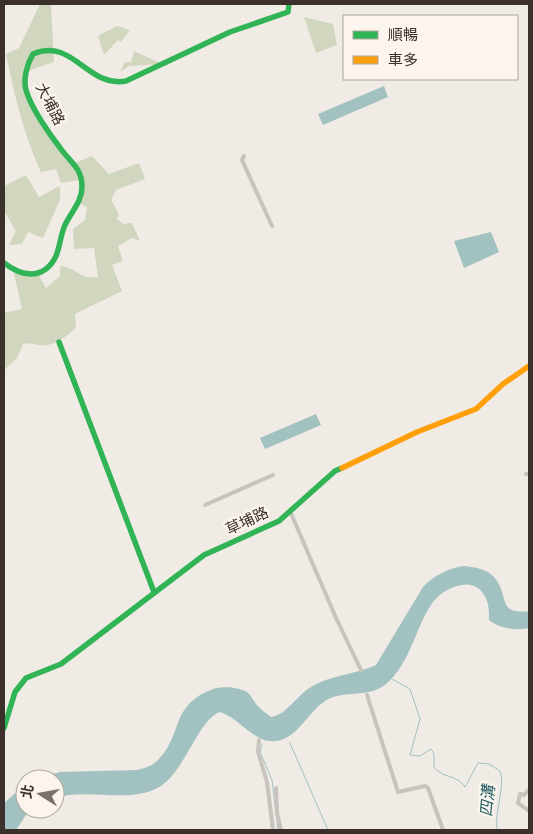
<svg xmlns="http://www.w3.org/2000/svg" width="533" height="834" viewBox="0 0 533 834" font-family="Signika,'Noto Sans TC',sans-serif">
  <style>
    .green { fill: #d1d6bf }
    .water { fill: #a1c2c1 }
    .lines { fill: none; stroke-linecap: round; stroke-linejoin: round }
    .stream { stroke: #a1c2c1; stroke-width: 1 }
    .street { stroke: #c9c3be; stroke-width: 4 }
    .fast { stroke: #30b455; stroke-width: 5.5 }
    .slow { stroke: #ff9f0a; stroke-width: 5.5 }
    .labels { text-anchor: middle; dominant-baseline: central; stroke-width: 4.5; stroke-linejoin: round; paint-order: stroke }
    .street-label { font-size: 15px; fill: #3b302b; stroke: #fbf5ee }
    .water-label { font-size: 16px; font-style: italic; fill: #1f5a5e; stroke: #fbf5ee }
  </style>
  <rect width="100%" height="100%" fill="#f0ebe5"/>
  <path class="green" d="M40,4H51L54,62L31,70L25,76L24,83L47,129L75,163L92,156L109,174L139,163L145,179L116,190L111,200L119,214L117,219L123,224L132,223L140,241L132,238L118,246L123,261L112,265L122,291L75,314L76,327C67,337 52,348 39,345C32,344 29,342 23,344L17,358L4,370V313L22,309L13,270L37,272L46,288L60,276V266C77,267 78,280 98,277L94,248L74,249L73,229L85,220L87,207L78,202L80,180L61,183L56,169L41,172C23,132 15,97 6,54L19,48Z
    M304,17L333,24L337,45L316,53Z
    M117,26L130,30L121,42L118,40L104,55L98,36Z
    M134,51L162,64L129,66L120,72L125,62H131Z
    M26,175L39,197L60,186V200L43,238L28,232L22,244L9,245L16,231L4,211V186Z"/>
  <path class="water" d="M384,86L388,97L323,125L318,114Z
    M491,232L499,252L464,268L454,241Z
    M316,414L321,425L265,449L260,438Z
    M464,566C474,567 487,569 494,577C510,595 496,615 529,611V628C517,631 498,628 489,620C489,609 489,601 482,592C469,576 443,589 433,602C415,627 411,663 386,684C369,699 343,689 325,701C307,713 298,738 276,741C254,744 240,718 220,712C198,720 186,769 161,786C131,805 88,787 55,798V779H37L60,772L137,770C145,768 152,766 158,760C184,734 169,706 213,689C223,686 238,687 247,692C251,695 253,700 256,704C260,709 266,713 271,717C286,715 296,697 308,689C328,675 354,675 376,665L423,587C433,576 449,568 464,566Z
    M25,785V809H30L16,830H4V803Z"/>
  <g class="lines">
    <path class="stream" d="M392,679L410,689L420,719L410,755L420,756L431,749L434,754V767C443,779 457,774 465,787L478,763L489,764L500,771C506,785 494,812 497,830
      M290,743L328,830
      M262,744L260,752L272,780L278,830"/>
    <path class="street" d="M244,156L242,160L272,226
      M526,474H529
      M205,505L273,475
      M290,511L336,618L361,670
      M367,695L398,792L425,786L428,788L443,830
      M259,740L258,752L267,782L273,830
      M276,788L277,813L281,830
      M529,790L524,795L520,794L518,803L529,811"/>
    <path class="fast" d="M4,263C16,272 32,279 46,269C61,257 58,241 65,225C71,212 82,202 82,187C82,168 71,163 61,149C50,135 31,108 26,90C23,79 27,64 33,54C73,37 87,88 126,81L230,32L288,12L289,4
      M59,342L154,592
      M4,728L15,692L26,678L61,664L204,555L279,521L335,471L342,468"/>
    <path class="slow" d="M342,468L417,432L476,409L503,384L529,366"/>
  </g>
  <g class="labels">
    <g class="street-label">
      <text transform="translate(50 104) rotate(63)">大埔路</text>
      <text transform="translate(247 521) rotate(-25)">草埔路</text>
    </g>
    <g class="water-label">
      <text transform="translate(488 801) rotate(-85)">四溝</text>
    </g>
  </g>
  <rect width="533" height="834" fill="none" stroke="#3b302b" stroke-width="10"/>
  <rect x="343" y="15" width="175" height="65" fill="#fbf5ee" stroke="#aea6a0"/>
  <rect x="353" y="31" width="25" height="8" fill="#30b455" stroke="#aea6a0"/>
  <text x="388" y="40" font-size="15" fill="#3b302b">順暢</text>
  <rect x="353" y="56" width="25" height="8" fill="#ff9f0a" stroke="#aea6a0"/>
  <text x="388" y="65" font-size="15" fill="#3b302b">車多</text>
  <g transform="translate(40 794) rotate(281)"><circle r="24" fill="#fbf5ee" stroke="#aea6a0"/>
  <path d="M0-4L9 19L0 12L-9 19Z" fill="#7a716c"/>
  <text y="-8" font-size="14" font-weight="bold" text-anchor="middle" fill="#3b302b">北</text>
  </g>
</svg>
